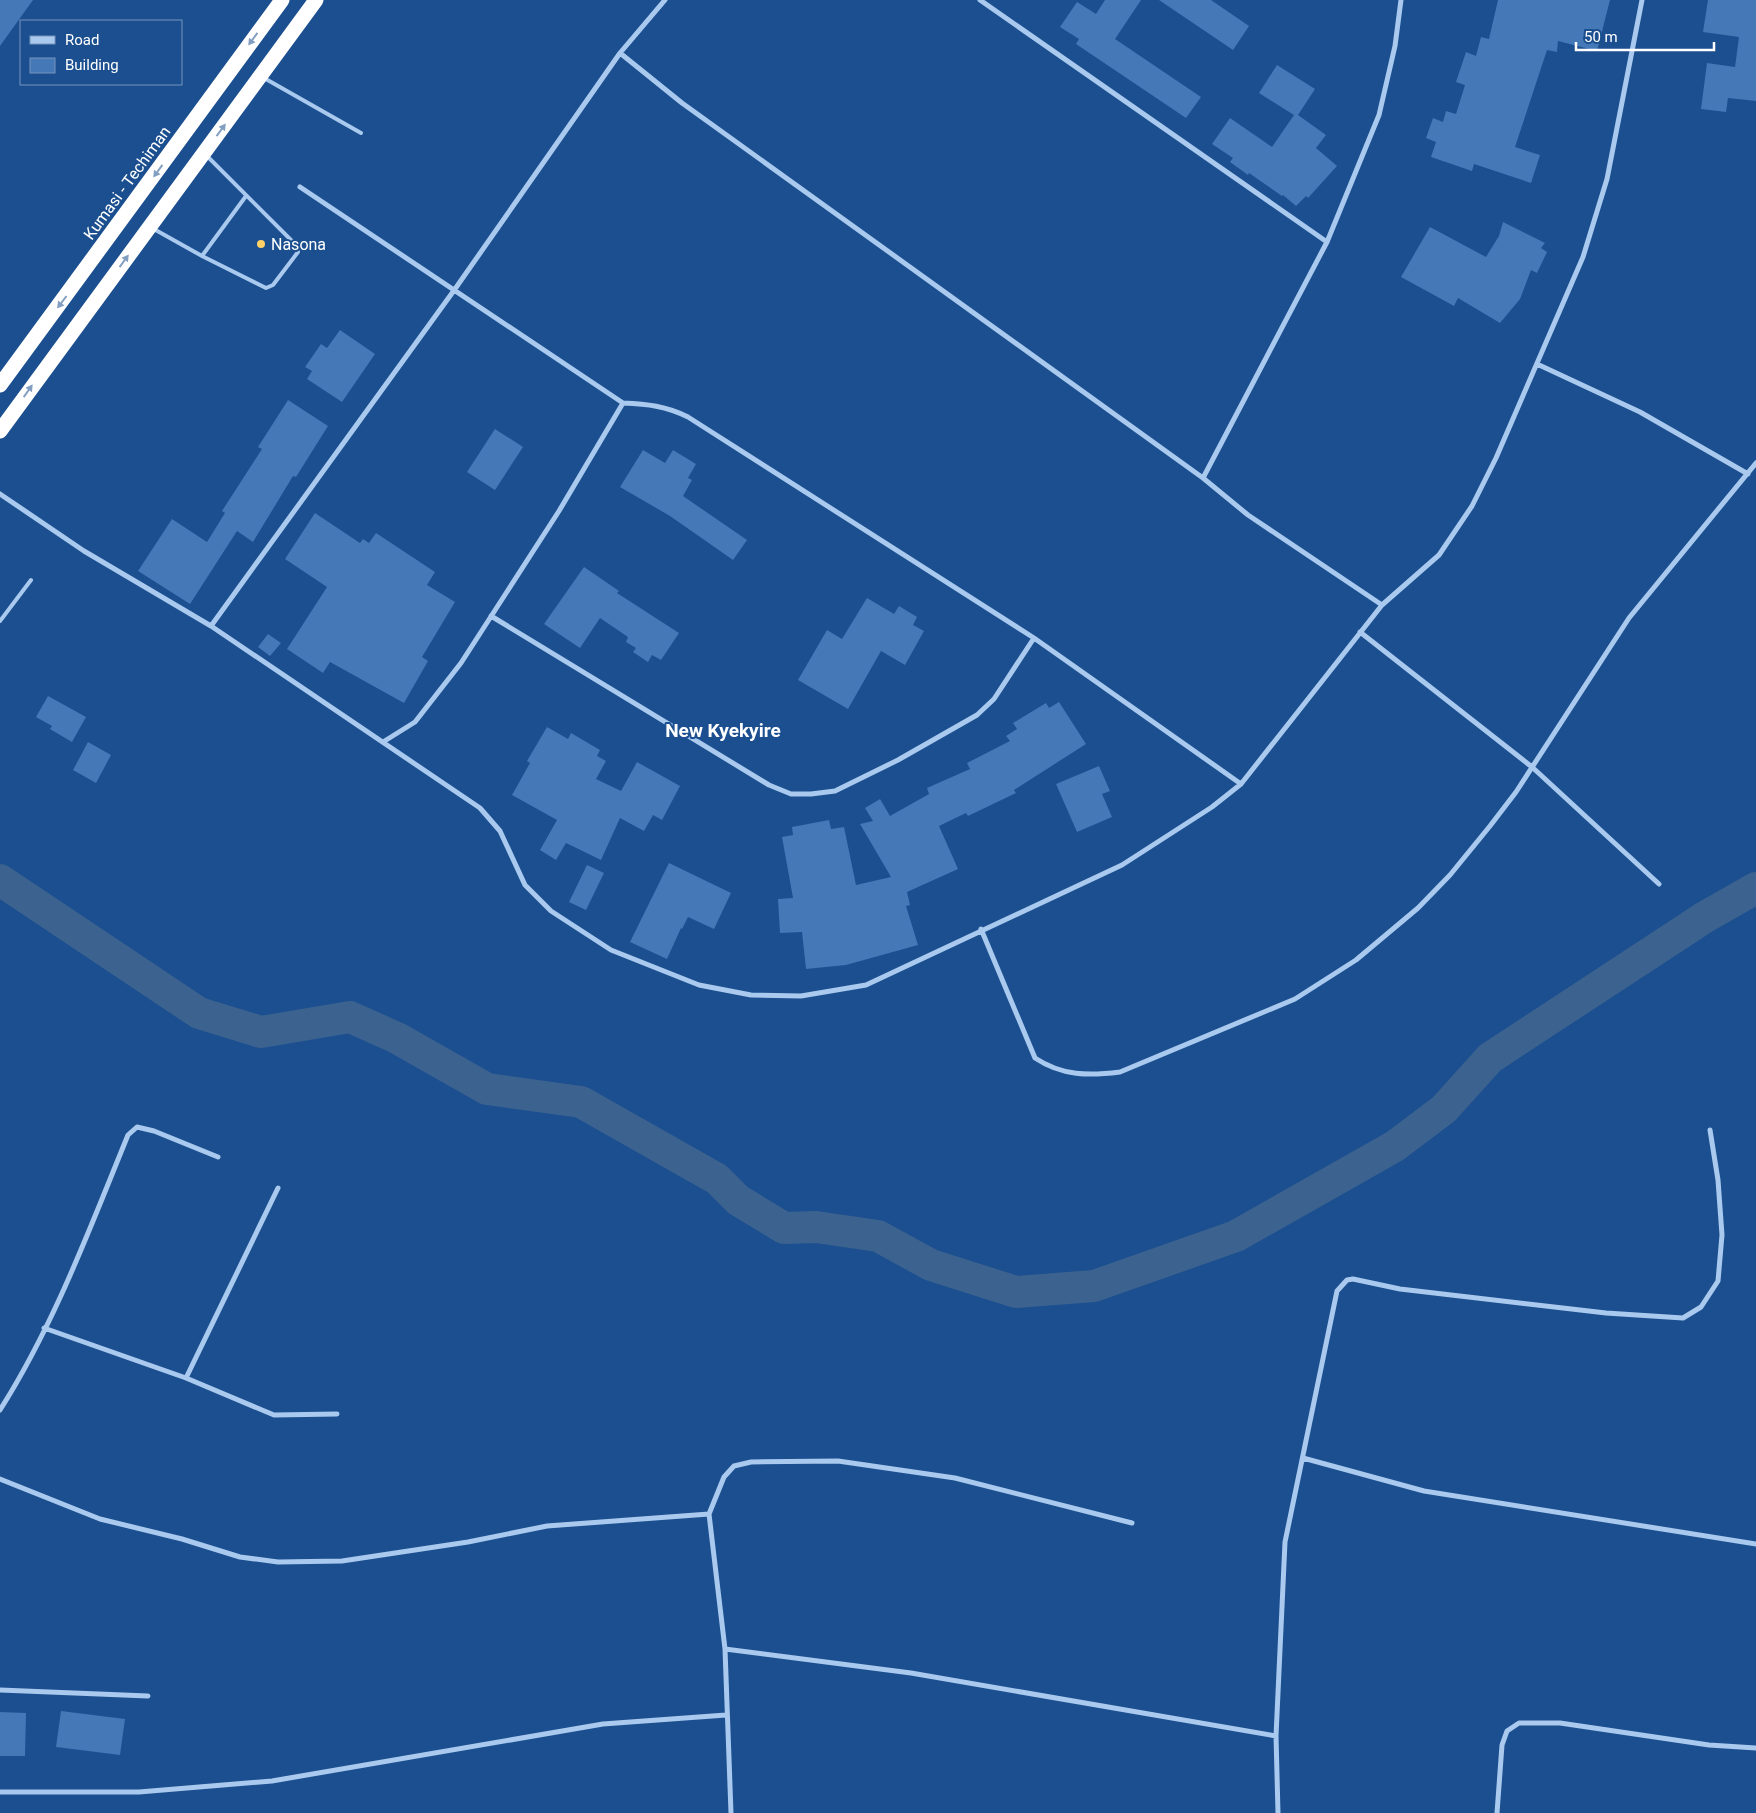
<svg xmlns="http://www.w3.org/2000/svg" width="1756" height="1813" viewBox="0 0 1756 1813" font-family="Roboto,sans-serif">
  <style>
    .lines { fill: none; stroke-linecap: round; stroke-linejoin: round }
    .river { stroke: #3c6290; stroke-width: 32 }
    .building { fill: #4478b7 }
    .lane { stroke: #a9c9ee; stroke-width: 4 }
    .street { stroke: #a9c9ee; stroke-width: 5 }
    .highway { stroke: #fff; stroke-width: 15 }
    .oneway { fill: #829ec1 }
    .poi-dot { fill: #ffd166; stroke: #1b4f8f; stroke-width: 2 }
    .labels { text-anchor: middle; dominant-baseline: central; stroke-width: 4; stroke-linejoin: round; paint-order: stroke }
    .street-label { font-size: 16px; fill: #fff; stroke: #1b4f8f }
    .poi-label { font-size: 16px; fill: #fff; stroke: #1b4f8f; text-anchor: start }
    .quarter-label { font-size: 19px; font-weight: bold; fill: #fff; stroke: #1b4f8f }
  </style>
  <rect width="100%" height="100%" fill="#1b4f8f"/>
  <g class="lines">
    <path class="river" d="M0,880L199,1013L261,1032L350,1017L397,1038L487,1089L581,1102L717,1179L738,1200L784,1228L816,1227L878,1236L931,1265L1016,1292L1094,1286L1236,1236L1395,1146L1444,1109L1490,1058L1705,917L1756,888"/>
  </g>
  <path class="building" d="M0,0H33L0,46Z
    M1105,0H1141L1115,39L1201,97L1186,118L1076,44L1079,39L1060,27L1077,2L1096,14Z
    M1159,0H1211L1249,26L1233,50Z
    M1498,0H1610L1597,51L1558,41L1557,52L1547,50L1515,147L1540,155L1531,183L1474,164L1472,171L1431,157L1436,142L1426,138L1433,118L1443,122L1446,111L1456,114L1465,85L1456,82L1466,52L1476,56L1481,37L1489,39Z
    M1708,0H1756V101L1728,98L1726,112L1701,109L1707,63L1735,67L1739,37L1703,32Z
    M1277,65L1315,89L1298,115L1326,135L1316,148L1337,166L1308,198L1306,196L1296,206L1283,195L1282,196L1249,173L1248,175L1230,162L1233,158L1212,144L1230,118L1272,147L1294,115L1259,93Z
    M1503,222L1545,243L1541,248L1547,252L1537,273L1531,270L1520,299L1500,323L1458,298L1454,306L1401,277L1430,227L1486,257L1499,236Z
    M340,330L375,354L342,402L307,379L312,371L305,367L321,344L327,348Z
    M288,400L328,426L296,477L293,476L253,542L237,531L190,604L138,571L172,519L207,542L225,513L222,511L262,449L258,447Z
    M495,429L523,447L495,490L467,472Z
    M643,450L665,463L673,450L696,464L688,478L692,480L683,496L747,540L733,560L670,516L620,487Z
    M315,513L360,543L363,539L369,543L376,533L435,572L427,585L455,602L422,657L428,661L404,703L330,662L323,673L287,649L327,587L285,559Z
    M584,567L619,591L617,593L679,633L661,660L652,655L648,662L633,652L636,648L626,642L628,637L600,618L580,648L544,624Z
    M867,598L894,614L899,606L917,617L913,625L924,631L905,665L881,651L848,709L798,680L827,630L842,639Z
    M268,634L281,643L270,656L258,647Z
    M48,696L86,717L72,742L50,729L52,726L36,717Z
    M1059,702L1086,744L1014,790L1016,793L968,816L966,813L939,826L958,869L907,892L910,905L906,906L918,945L846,965L806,969L802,932L780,933L778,899L793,898L782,837L793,835L792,827L829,820L831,829L844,827L856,885L891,877L860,824L873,821L865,808L880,799L890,816L929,794L927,788L970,769L967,763L1010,741L1006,736L1017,729L1013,723L1046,703L1049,708Z
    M547,727L568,739L571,733L600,750L597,756L606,761L596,779L621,791L637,762L680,786L662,820L653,815L644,831L620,818L601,860L566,843L556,860L540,850L557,820L512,795L530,763L527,761Z
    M88,742L111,755L96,783L73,770Z
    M1099,766L1110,791L1102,794L1112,817L1077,832L1056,784Z
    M669,863L731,893L714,929L688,917L682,929L681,928L667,959L630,942Z
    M587,865L604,873L586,910L569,902Z
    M61,1711L125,1719L120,1755L56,1747Z
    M0,1712L26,1713L25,1756H0Z"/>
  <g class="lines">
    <path class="lane" d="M264,78L361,133
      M152,228L202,256L266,288L273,285L298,252L296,245L207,156
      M202,256L246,196
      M0,621L31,580"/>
    <path class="street" d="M980,0L1327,242
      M620,53L682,103L1203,478L1248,515L1382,605L1439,555L1472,506L1496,458L1583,257L1607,179L1642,0
      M300,187L623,403C647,404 666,406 688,417L1034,638L1241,784
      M1537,364L1640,412L1748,474
      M1203,478L1327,242L1379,115L1395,46L1401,0
      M0,494L84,551L211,626L480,808L500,831L525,885L551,911L611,950L699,985L751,995L801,996L866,985L1122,865L1212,807L1241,784L1382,605
      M491,616L769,785L791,794H811L835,791L898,760L977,715L994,699L1034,638
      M211,626L455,289L620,53L665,0
      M1360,632L1532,767L1659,884
      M383,742L415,722L461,663L559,511L623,403
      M981,929L1035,1058C1062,1076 1089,1076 1120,1072L1295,999L1356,960L1418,908L1450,875L1490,826L1516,792L1629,618L1756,463
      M44,1328L186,1378L274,1415L337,1414
      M186,1378L278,1188
      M0,1410C54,1325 90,1228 128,1135L137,1127L154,1131L218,1157
      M1303,1458L1424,1491L1756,1544
      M0,1479L100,1519L182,1539L240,1557L278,1562L342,1561L468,1542L547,1526L709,1514
      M725,1649L911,1673L1276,1736
      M0,1690L148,1696
      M0,1792H139L272,1781L603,1724L726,1715
      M731,1813L725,1649L709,1514L724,1477L734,1466L751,1462L838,1461L955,1478L1132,1523
      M1278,1813L1276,1736L1285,1542L1337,1291L1347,1280L1353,1279L1400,1289L1606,1313L1683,1318L1701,1307L1718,1281L1722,1235L1718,1180L1710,1130
      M1497,1813L1502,1745L1507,1731L1519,1723H1560L1709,1745L1756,1748"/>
    <path class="highway" d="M0,385L282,0
      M0,431L316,0"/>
  </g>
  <defs><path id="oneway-solid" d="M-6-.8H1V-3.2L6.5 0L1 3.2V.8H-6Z" transform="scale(1.25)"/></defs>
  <g class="oneway">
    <use href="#oneway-solid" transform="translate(253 39) rotate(126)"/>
    <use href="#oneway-solid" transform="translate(221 130) rotate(-54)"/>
    <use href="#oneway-solid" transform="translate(158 171) rotate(126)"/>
    <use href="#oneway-solid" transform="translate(124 261) rotate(-54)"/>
    <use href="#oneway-solid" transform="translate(62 302) rotate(127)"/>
    <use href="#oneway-solid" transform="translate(28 391) rotate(-55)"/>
  </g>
  <circle class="poi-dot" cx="261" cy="244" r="5"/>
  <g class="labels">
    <g class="street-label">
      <text transform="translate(127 183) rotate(-54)">Kumasi - Techiman</text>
    </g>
    <g class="poi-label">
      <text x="271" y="244">Nasona</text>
    </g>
    <g class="quarter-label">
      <text x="723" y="730">New Kyekyire</text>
    </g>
  </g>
  <rect x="20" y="20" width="162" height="65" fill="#1b4f8f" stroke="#7695bc"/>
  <rect x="30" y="36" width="25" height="8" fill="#a9c9ee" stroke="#7695bc"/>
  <text x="65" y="45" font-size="15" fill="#ffffff">Road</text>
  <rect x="30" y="58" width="25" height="15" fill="#4478b7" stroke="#7695bc"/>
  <text x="65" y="70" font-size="15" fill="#ffffff">Building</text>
  <path d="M1576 42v8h138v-8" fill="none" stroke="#ffffff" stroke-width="2.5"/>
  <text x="1584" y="42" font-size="15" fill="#ffffff" stroke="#1b4f8f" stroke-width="4" paint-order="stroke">50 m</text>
</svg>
